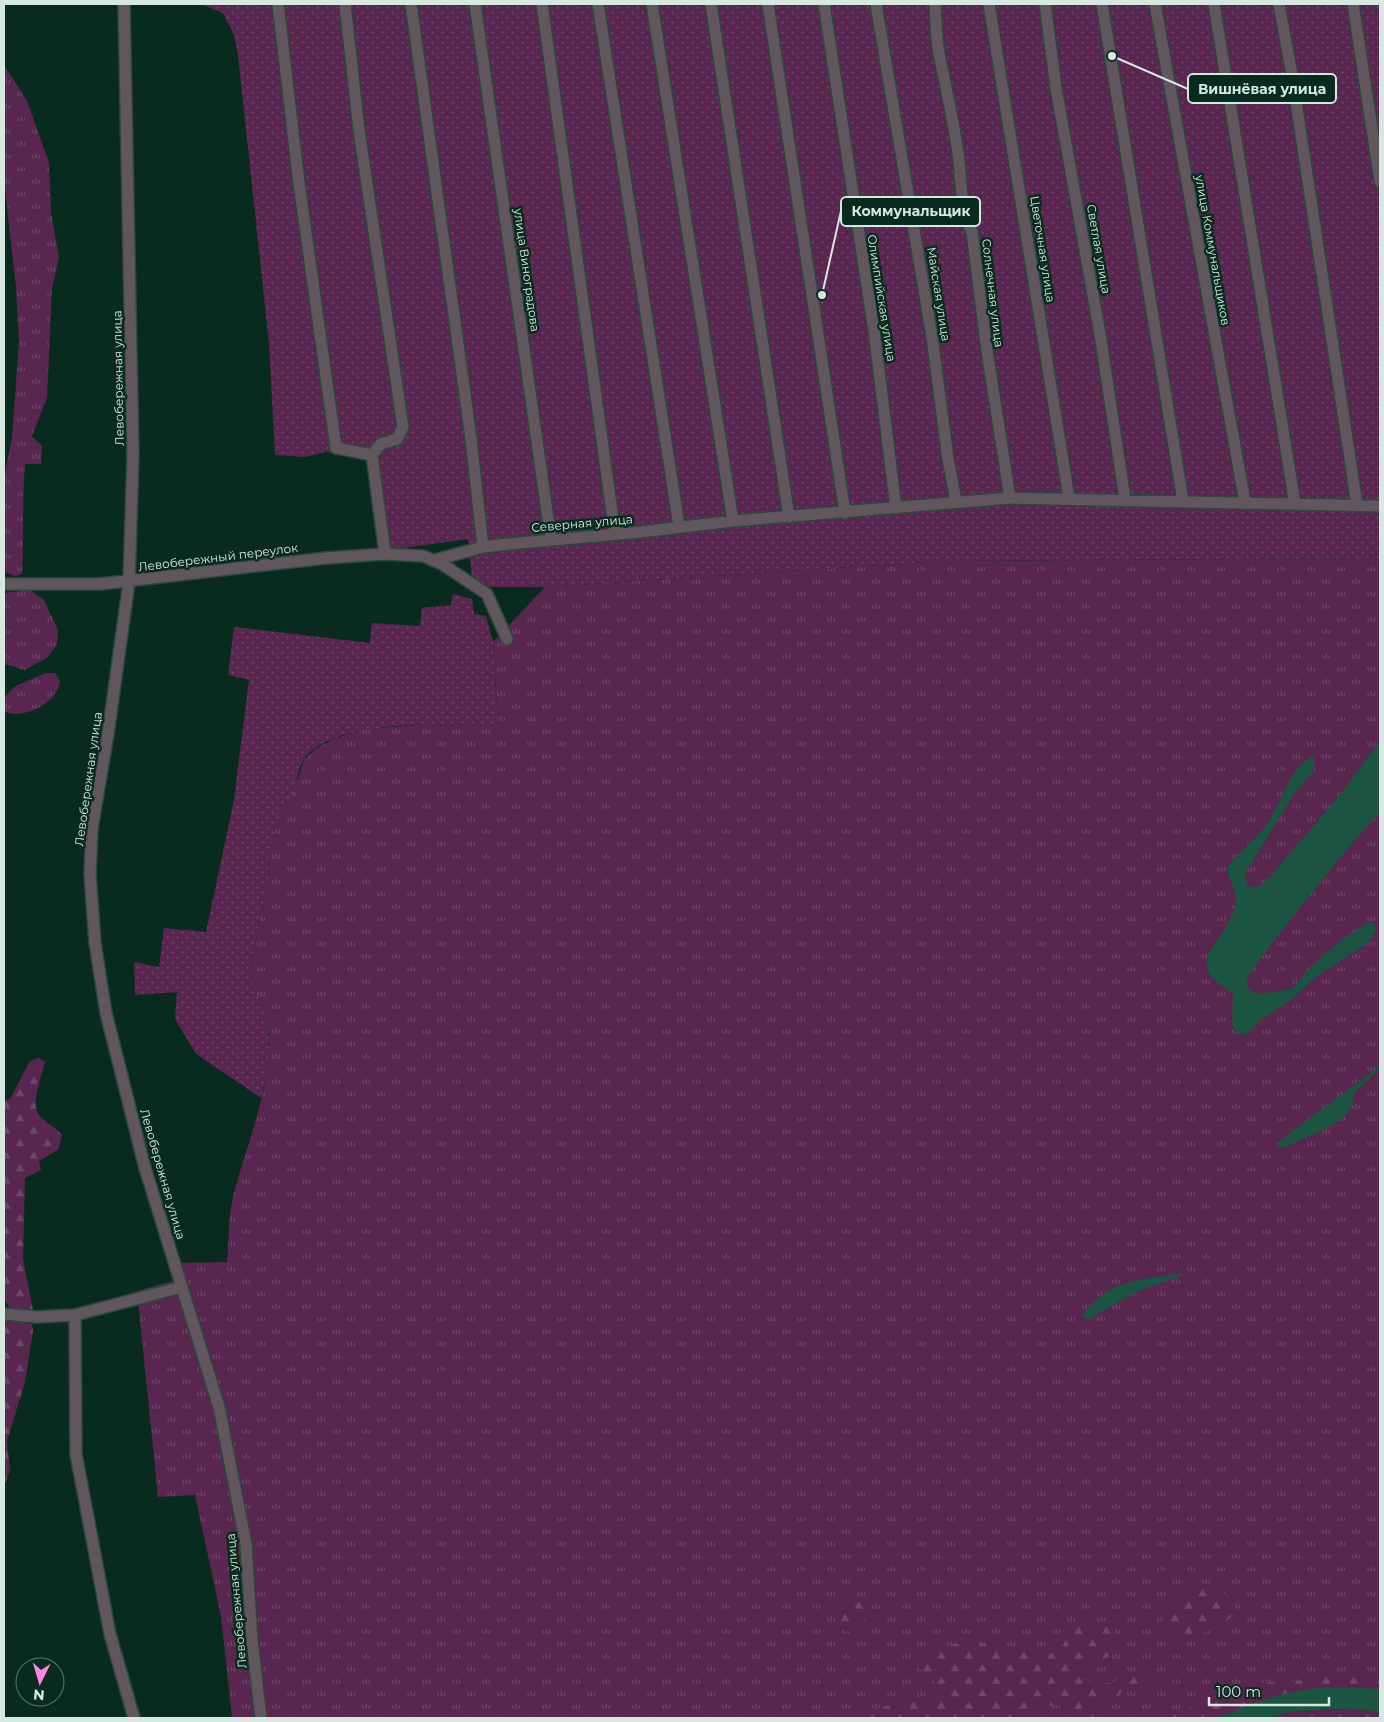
<svg xmlns="http://www.w3.org/2000/svg" width="1384" height="1722" viewBox="0 0 1384 1722" font-family="Montserrat,sans-serif">
  <style>
    .grass { fill: url(#grass-tufts) }
    .forest { fill: url(#forest-firs) }
    .garden { fill: url(#garden-dots) }
    .water { fill: #1b5440 }
    .lines { fill: none; stroke-linecap: round; stroke-linejoin: round }
    .minor-casing { stroke: #2a493e; stroke-width: 14 }
    .minor { stroke: #61555e; stroke-width: 11 }
    .labels { text-anchor: middle; dominant-baseline: central; stroke-width: 5; stroke-linejoin: round; paint-order: stroke }
    .street-label { font-size: 12px; fill: #d6e8df; stroke: #092b1f }
    .leader { fill: none; stroke: #d6e8df; stroke-width: 2 }
    .callout-dot { fill: #d6e8df; stroke: #092b1f; stroke-width: 2 }
    .callout { fill: #092b1f; stroke: #d6e8df; stroke-width: 2 }
    .callout-label { font-size: 14px; text-anchor: middle; font-weight: bold; fill: #d6e8df }
  </style>
  <defs>
    <pattern id="grass-tufts" width="24" height="20" patternUnits="userSpaceOnUse" patternTransform="scale(1.25)"><rect width="24" height="20" fill="#58264f"/><path d="M3 7l-1-3M5 7V3M7 7l1-3M15 17l-1-3M17 17v-4M19 17l1-3" fill="none" stroke="#6f4668"/></pattern>
    <pattern id="forest-firs" width="22" height="20" patternUnits="userSpaceOnUse" patternTransform="scale(1.25)"><rect width="22" height="20" fill="#58264f"/><path d="M5 1l3.5 6h-7zM16 11l3.5 6h-7z" fill="#6f4668"/></pattern>
    <pattern id="garden-dots" width="8" height="8" patternUnits="userSpaceOnUse" patternTransform="scale(1.25)"><rect width="8" height="8" fill="#58264f"/><path d="M2 2h.1M6 6h.1" fill="none" stroke="#6f4668" stroke-width="1.8" stroke-linecap="round"/></pattern>
  </defs>
  <rect width="100%" height="100%" fill="#092b1f"/>
  <path class="grass" d="M4,65L27,101L49,163L51,213L59,258L52,288L47,398L32,436L42,446L41,464H25C22,501 24,537 22,574L15,576L4,572V478L12,438L19,341L16,288L4,180Z
    M1380,558V1689H1356L1217,1718H232L221,1616L195,1495L158,1497L137,1291L173,1281L167,1263L227,1262C229,1241 228,1218 233,1197C245,1148 271,1089 269,1038C268,1013 251,992 250,968L269,875L268,859L273,836L283,805L298,778L304,760L315,749L336,738L367,729L440,723L498,724L493,642L545,587L944,561Z
    M30,590L44,600L58,630L57,644L48,657L25,670L4,664V593Z
    M45,673H55L60,681C57,703 26,719 5,712L4,698L14,687Z
    M1380,1711V1718H1269L1288,1712Z"/>
  <path class="forest" d="M39,1058L45,1062C42,1076 30,1103 39,1115C45,1123 56,1127 62,1135L58,1150L39,1161L41,1170L25,1178L23,1259L33,1310H12L4,1299V1101L10,1099L30,1061Z
    M4,1319L32,1324L33,1331L25,1382L7,1441L10,1471L4,1486Z
    M1199,1586C1217,1590 1231,1591 1236,1611C1222,1631 1190,1639 1167,1636L1162,1623C1169,1607 1180,1589 1199,1586Z
    M843,1597L856,1598L869,1605L871,1612L853,1633L844,1631L839,1623L836,1606Z
    M1088,1621L1113,1627L1116,1643L1112,1655L1087,1667L1082,1672L1084,1679C1114,1694 1125,1667 1154,1672L1157,1680C1148,1694 1139,1690 1124,1690L1118,1696L1102,1703L1095,1718L1087,1717L1083,1711C1066,1709 1044,1696 1034,1718H847L890,1705L935,1699L943,1695L945,1692L917,1666L920,1659L931,1650L954,1644L976,1642L1047,1655L1061,1649C1067,1636 1075,1628 1088,1621Z
    M1343,1675L1364,1680H1380V1689L1339,1687L1259,1701L1217,1718H1167L1175,1713L1217,1700L1242,1699L1265,1682H1294L1316,1676Z
    M1333,1709L1380,1711V1718L1287,1715L1288,1712Z"/>
  <path class="garden" d="M201,4H1380V558L944,561L545,587H484L472,579L468,539L389,550L378,459L325,452L305,457L275,455L269,343L238,55L234,35L223,13Z
    M453,594L472,599L474,614L486,616L493,642L498,724C452,724 333,718 304,759C295,773 297,792 288,806L283,805L268,859L269,875L250,968C251,987 262,1002 266,1020C272,1045 268,1074 261,1098L196,1054L175,1019L177,992L135,995L134,962L159,967L164,928L206,932L234,800L249,680L228,675L234,627L370,643L372,623L420,626L422,608L451,605Z"/>
  <path class="water" d="M1380,741V812L1349,847L1279,934L1247,977V988L1259,994L1292,989C1314,961 1340,938 1372,921L1377,929L1368,943L1316,977L1290,1001L1261,1020L1248,1033L1237,1034L1232,1024L1233,993C1182,964 1218,949 1233,913C1240,897 1230,883 1227,868C1237,852 1252,843 1264,828C1281,807 1289,765 1314,756V771L1294,794L1245,874L1247,885L1256,888L1268,879L1339,796Z
    M1380,1065V1069L1354,1093L1352,1106L1344,1117L1328,1128L1282,1148L1277,1147L1279,1142C1312,1115 1347,1092 1380,1065Z
    M1182,1273V1276L1140,1290L1089,1319L1083,1318V1314C1113,1277 1139,1281 1182,1273Z
    M1339,1687L1380,1689V1711L1333,1709L1288,1712L1269,1718H1217C1261,1700 1290,1688 1339,1687Z"/>
  <g class="lines">
    <g class="minor-casing">
      <path id="minor" d="M124,4L133,456L129,582L108,734L92,828L90,874L95,943L106,1013L145,1168L219,1407L246,1544L252,1641L261,1718
        M278,4L299,183L336,448L372,455
        M345,4L359,130L403,427L397,439L381,444L372,455L385,554
        M411,4L470,431L483,547
        M475,4L551,540
        M542,4L615,534
        M598,4L679,526
        M652,4L733,521
        M711,4L789,517
        M768,4L845,513
        M824,4L874,331L896,508
        M876,4L932,337L948,459L956,501
        M935,4C936,20 936,38 939,54C946,87 953,119 958,153C962,180 959,206 972,232L987,351L1010,498
        M989,4L1069,498
        M1045,4L1056,88L1100,334L1125,499
        M1102,4L1183,501
        M1155,4L1245,502
        M1214,4L1295,504
        M1279,4L1292,75L1357,505
        M1353,4L1380,181
        M435,560L483,547L508,544L641,532L733,521L1010,498L1380,506
        M4,584H100L326,558L385,554L423,556L442,564L487,594L507,639
        M4,1314L36,1317L75,1315L182,1287
        M75,1315L76,1454L110,1634L134,1718"/>
    </g>
    <use href="#minor" class="minor"/>
  </g>
  <g class="labels">
    <g class="street-label">
      <text transform="translate(1043 249) rotate(81)">Цветочная улица</text>
      <text transform="translate(1099 249) rotate(80)">Светлая улица</text>
      <text transform="translate(1213 250) rotate(80)">улица Коммунальщиков</text>
      <text transform="translate(527 270) rotate(82)">улица Виноградова</text>
      <text transform="translate(993 293) rotate(83)">Солнечная улица</text>
      <text transform="translate(939 294) rotate(81)">Майская улица</text>
      <text transform="translate(882 298) rotate(81)">Олимпийская улица</text>
      <text transform="translate(118 378) rotate(-91)">Левобережная улица</text>
      <text transform="translate(582 523) rotate(-5)">Северная улица</text>
      <text transform="translate(218 557) rotate(-7)">Левобережный переулок</text>
      <text transform="translate(88 779) rotate(-82)">Левобережная улица</text>
      <text transform="translate(163 1174) rotate(74)">Левобережная улица</text>
      <text transform="translate(236 1601) rotate(-95)">Левобережная улица</text>
    </g>
  </g>
  <path class="leader" d="M1112 56L1188 89M822 295L841 211"/>
  <g class="callout-dot">
    <circle cx="1112" cy="56" r="5"/>
    <circle cx="822" cy="295" r="5"/>
  </g>
  <g class="callout">
    <rect x="1188" y="74" width="148" height="29" rx="5"/>
    <rect x="841" y="197" width="139" height="29" rx="5"/>
  </g>
  <g class="callout-label">
    <text x="1262" y="94">Вишнёвая улица</text>
    <text x="911" y="216">Коммунальщик</text>
  </g>
  <rect width="1384" height="1722" fill="none" stroke="#d6e8df" stroke-width="10"/>
  <g transform="translate(40 1682) rotate(185)"><circle r="24" fill="#092b1f" stroke="#5b776c"/>
  <path d="M0-4L9 19L0 12L-9 19Z" fill="#fb87e5"/>
  <text y="-8" font-size="14" font-weight="bold" text-anchor="middle" fill="#d6e8df">N</text>
  </g>
  <path d="M1209 1697v8h120v-8" fill="none" stroke="#d6e8df" stroke-width="2.5"/>
  <text x="1216" y="1697" font-size="15" fill="#d6e8df" stroke="#092b1f" stroke-width="4" paint-order="stroke">100 m</text>
</svg>
